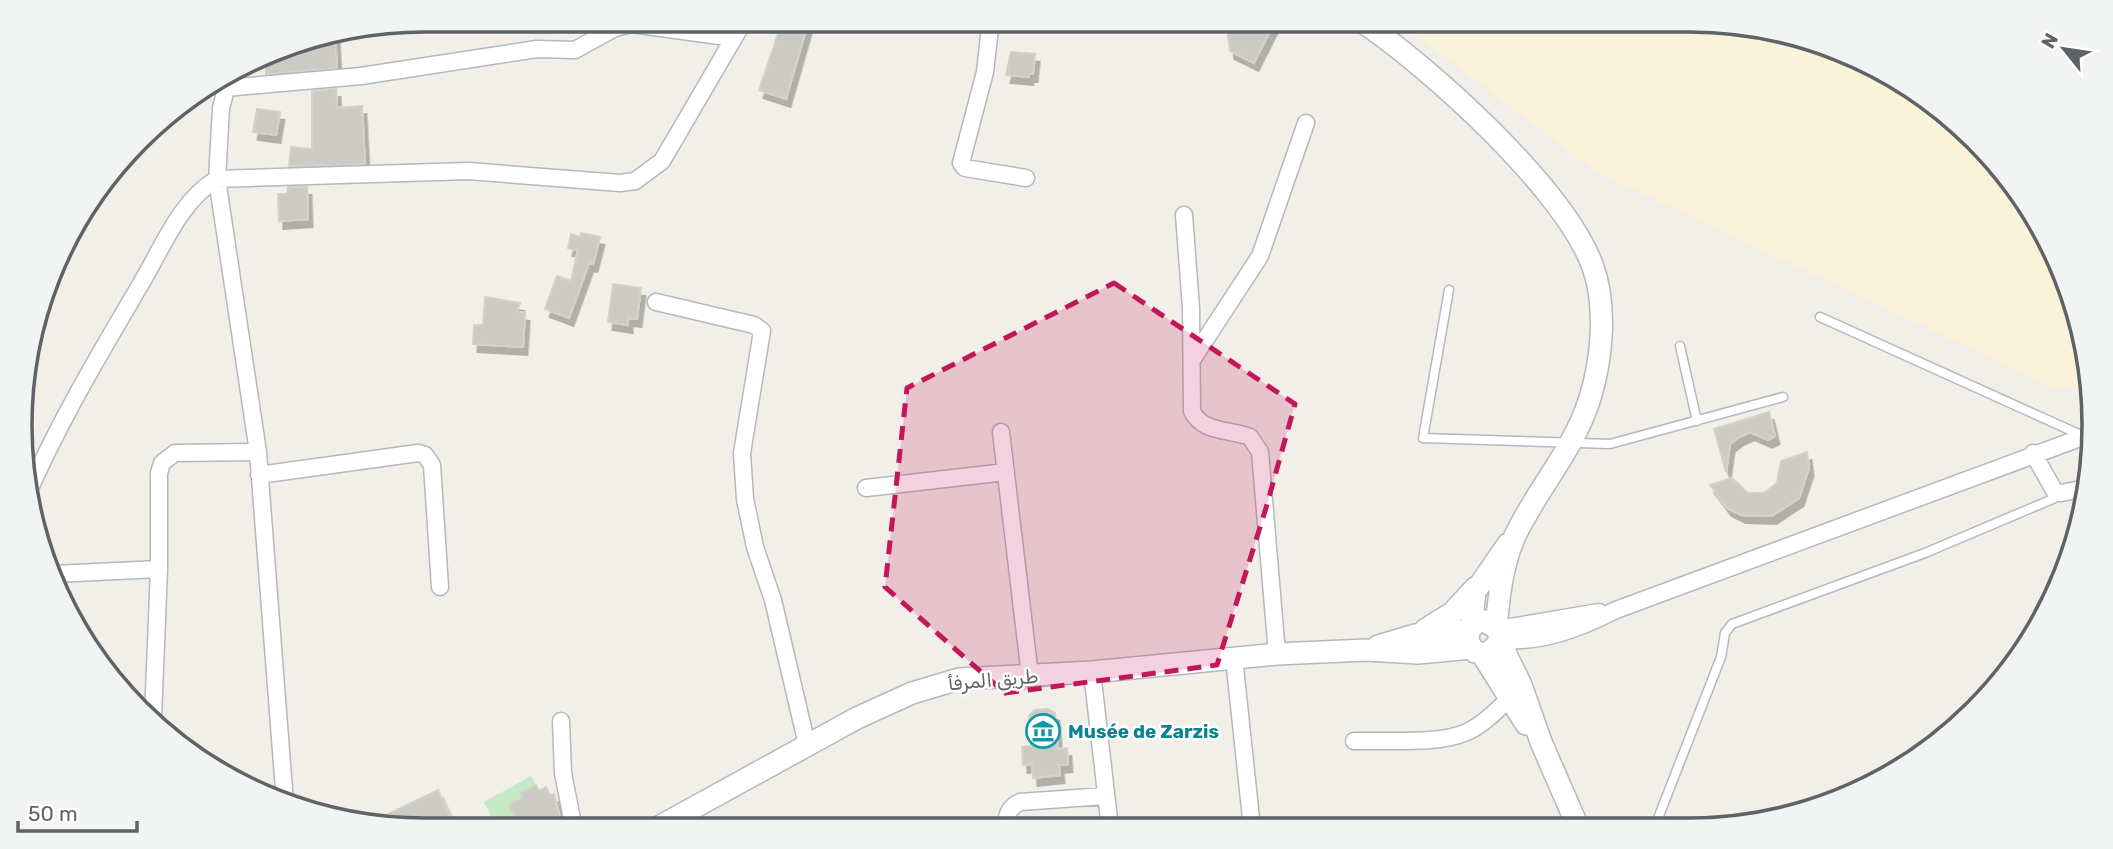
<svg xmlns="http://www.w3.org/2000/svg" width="2113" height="849" viewBox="0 0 2113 849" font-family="Rubik,'Noto Sans Arabic',sans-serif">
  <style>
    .green { fill: #c5e8c5 }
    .sand { fill: #fbf3d9 }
    .building { fill: #cccac5; stroke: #d6d1c6; stroke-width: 2; filter: url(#shadow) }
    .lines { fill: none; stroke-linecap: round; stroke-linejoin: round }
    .service-casing { stroke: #b5b8bc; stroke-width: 11 }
    .minor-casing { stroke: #b5b8bc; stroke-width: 19 }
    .tertiary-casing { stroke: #b5b8bc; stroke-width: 24 }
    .service { stroke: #fff; stroke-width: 8 }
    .minor { stroke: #fff; stroke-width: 16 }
    .tertiary { stroke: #fff; stroke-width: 21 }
    .marked { fill: #c2185b; fill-opacity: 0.2; stroke: #c2185b; stroke-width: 5; stroke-dasharray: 14 9; stroke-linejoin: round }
    .labels { text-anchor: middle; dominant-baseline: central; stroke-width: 5; stroke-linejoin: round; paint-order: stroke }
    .street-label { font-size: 19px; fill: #5f6368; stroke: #fff }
    .culture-label { font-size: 19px; font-weight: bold; fill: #0d838f; stroke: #fff; text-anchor: start }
    .rim { fill: none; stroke: #5f6368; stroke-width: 3.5 }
  </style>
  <defs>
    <filter id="shadow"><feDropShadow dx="4.5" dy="8" stdDeviation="0" flood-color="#0004"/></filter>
  </defs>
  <rect width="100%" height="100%" fill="#f1efe8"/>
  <path class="green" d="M531,776L536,785L521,793L523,798L509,805L520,826L498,830L484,802Z"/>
  <path class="sand" d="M1395,19H1688L1818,41L1955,120L2052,245L2089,383L2059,390L1597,172Z"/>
  <path class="building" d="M779,19H809L786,99L759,90L779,31Z
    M1226,19H1276L1254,63L1230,51Z
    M335,34L337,68L266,74V57H287L286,45L294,41Z
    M1011,52L1035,54L1033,74H1029V77L1006,75Z
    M336,89L337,108L362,106L365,164L289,166L291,147L312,149V91Z
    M257,109L280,112L276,135L253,132Z
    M288,187H307L308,219L279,221L278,194H287Z
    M581,233L600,237L593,264L589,263L569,318L545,309L557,276L571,281L578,250L568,248L571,234L580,237Z
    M613,284L641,288L637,319L628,318V325L608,322Z
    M485,297L520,303L517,312L525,313L523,347L473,344L474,325H483Z
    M1769,412L1775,436L1768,440L1750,432L1739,437L1730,444L1726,472L1714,429Z
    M1807,452L1809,468L1799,498L1772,516L1741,515L1727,508L1710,485L1732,478L1748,493H1764L1777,483L1781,461Z
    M1048,709L1055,713L1058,749L1067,748L1068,764L1059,765L1060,775L1033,778L1032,764L1023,765L1022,747L1031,746L1029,716L1035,710Z
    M536,785L539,791L546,787L550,796L554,794L563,829H521L509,805L523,798L521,793Z
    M438,790L457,830H424L390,824L386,815Z"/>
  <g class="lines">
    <g class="service-casing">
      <path id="service" d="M1449,290L1423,438L1610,444L1783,397
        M1820,317L2083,436
        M1680,346L1697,421
        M1655,826L1721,657L1725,633L1732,624L1925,553L2055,498L2058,493"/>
    </g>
    <g class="minor-casing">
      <path id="minor" d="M991,19L985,72L961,163L965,168L1026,178
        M229,78L221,108L217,179L258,452L285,803
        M226,88L361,76L537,49L575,50L615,28L632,24L734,38
        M1184,215L1191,308L1192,411C1202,433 1230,429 1250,437L1260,452L1277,654
        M656,302L754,325L762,331L742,453L745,499L755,547L773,600L807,745
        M1192,360L1260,256L1306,123
        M1001,432L1030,676
        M2033,453L2055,492L2061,493L2081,489
        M259,475L418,453L425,455L432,465L440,587
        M866,488L1006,472
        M27,495C59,422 99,355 139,287C161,251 180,200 217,179L468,171L620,183L635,181L662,161L745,19
        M54,574L159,569V473L162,463L175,453L258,452
        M1498,629L1599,612
        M1500,640C1543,643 1578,629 1616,610L2088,435
        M1234,658L1252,828
        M1092,672L1110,828
        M153,718L159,569
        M561,721L563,773L574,829
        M1354,741C1386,740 1439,745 1467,732C1484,724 1497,710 1510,698
        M1006,828C1006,816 1008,808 1020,802L1105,796"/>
    </g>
    <g class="tertiary-casing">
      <path id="tertiary" d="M1358,19C1428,65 1565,189 1593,267C1607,307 1602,359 1590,398C1574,450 1536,490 1514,538C1502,566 1499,597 1496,627
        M1471,626L1475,592L1508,544
        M1425,630L1452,613L1475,588
        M1500,642L1487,654L1475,652L1468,642L1469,630L1477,622L1484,621L1498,629L1500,642L1521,685L1541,742L1578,827
        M1378,646L1415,635L1469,630
        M1482,654L1526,724
        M655,829L857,718L912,693L959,679L1092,672L1277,654L1366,650L1418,653L1471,648"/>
    </g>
    <use href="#service" class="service"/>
    <use href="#minor" class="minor"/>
    <use href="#tertiary" class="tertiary"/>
  </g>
  <path class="marked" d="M1114,283L1295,404L1266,508L1217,665L1005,693L885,587L907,388Z"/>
  <defs>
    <g id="museum-ring" transform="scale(1.75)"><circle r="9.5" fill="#fff" stroke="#0f9aa8" stroke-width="1.5"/><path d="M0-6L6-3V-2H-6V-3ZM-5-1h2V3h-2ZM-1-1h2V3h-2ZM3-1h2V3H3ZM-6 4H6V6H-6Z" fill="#0f9aa8"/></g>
  </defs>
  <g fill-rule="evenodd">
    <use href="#museum-ring" x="1043" y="731"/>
  </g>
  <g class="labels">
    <g class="street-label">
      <text transform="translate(993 680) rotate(-5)">طريق المرفأ</text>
    </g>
    <g class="culture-label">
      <text x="1068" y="731">Musée de Zarzis</text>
    </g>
  </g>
  <path d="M0 0H2113V849H0ZM425 32H1689A393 393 0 0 1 2082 425V425A393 393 0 0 1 1689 818H425A393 393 0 0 1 32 425V425A393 393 0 0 1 425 32Z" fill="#f2f3f3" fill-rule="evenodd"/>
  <path class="rim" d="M425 32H1689A393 393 0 0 1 2082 425V425A393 393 0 0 1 1689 818H425A393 393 0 0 1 32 425V425A393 393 0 0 1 425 32Z"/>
  <g transform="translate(2064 49) rotate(300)" stroke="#ffffff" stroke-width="5" paint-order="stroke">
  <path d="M0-5L12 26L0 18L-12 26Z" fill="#5f6368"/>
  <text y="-10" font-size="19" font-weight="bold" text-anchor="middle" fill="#5f6368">N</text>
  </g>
  <path d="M18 821v10h119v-10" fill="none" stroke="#5f6368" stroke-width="3.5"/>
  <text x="28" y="821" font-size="21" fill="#5f6368" stroke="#ffffff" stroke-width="5" paint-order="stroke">50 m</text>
</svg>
